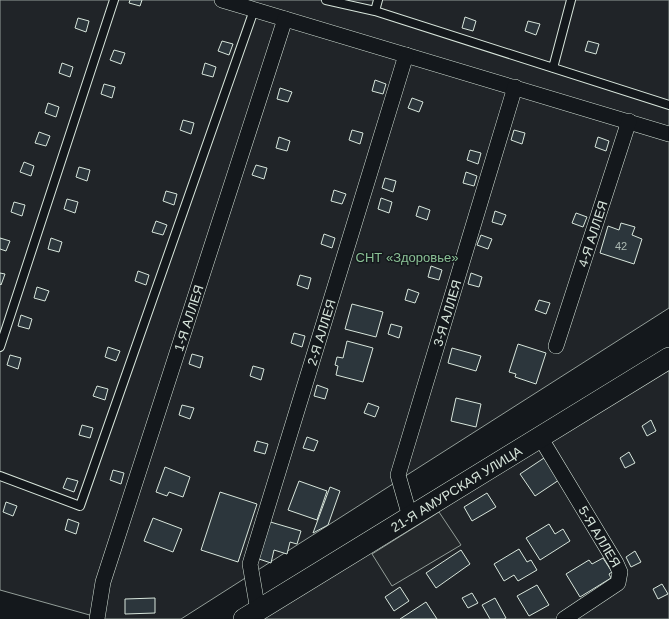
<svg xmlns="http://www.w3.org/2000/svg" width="669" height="619" viewBox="0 0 669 619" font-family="Helvetica,sans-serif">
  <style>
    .green { fill: #202428; stroke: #939e99 }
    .parking { fill: #24282b; stroke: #939e99 }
    .building { fill: #2c363c; stroke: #d8e6dc }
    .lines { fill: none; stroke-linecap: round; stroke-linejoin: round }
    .lane-casing { stroke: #d8e6dc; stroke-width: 10 }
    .street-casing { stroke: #d8e6dc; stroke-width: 16 }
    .secondary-casing { stroke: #d8e6dc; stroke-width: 22 }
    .lane { stroke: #14181c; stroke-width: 8 }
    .street { stroke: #14181c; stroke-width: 15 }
    .secondary { stroke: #14181c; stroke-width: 21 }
    .labels { text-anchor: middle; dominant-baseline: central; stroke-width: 3; stroke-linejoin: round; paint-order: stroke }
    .number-label { font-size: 11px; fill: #adbab4 }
    .street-label { font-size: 13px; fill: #d8e6dc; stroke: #14181c }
    .park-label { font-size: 13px; fill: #8ac095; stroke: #14181c }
  </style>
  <rect width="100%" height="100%" fill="#14181c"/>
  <path class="green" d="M0,0H669V308L181,619H104L0,590Z
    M669,362V619H263Z"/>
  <path class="parking" d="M439,512L461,545L392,586L372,554Z"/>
  <path class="building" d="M130,0H142L140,6L129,3Z
    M465,17L476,21L473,31L462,28Z
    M78,18L89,21L86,32L75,28Z
    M528,21L540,24L536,35L525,31Z
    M222,41L233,44L229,55L218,51Z
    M588,41L599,44L596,54L585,51Z
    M114,50L125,53L121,64L110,60Z
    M62,63L73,67L70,77L59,73Z
    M205,63L216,67L213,77L202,74Z
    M375,80L386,84L383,94L372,91Z
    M104,84L115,87L112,98L101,94Z
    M280,88L292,92L288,102L277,99Z
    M412,98L423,102L419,112L408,108Z
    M48,103L59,107L56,117L45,113Z
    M183,120L194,123L191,134L180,130Z
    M352,130L363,133L360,144L349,140Z
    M514,130L525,133L522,144L511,140Z
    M39,132L50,136L46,146L35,143Z
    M279,137L290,141L287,151L276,148Z
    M598,137L609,141L606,151L595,147Z
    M470,150L481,153L478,164L467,160Z
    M24,162L34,166L31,176L20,172Z
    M256,165L267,168L264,179L252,175Z
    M79,167L90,170L87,181L76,177Z
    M466,172L477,176L474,186L463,183Z
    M385,178L396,181L393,192L382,188Z
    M334,190L346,194L342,204L331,201Z
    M166,191L177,194L174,205L163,201Z
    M381,198L392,202L389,213L378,209Z
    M67,199L78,202L75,213L64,209Z
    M14,202L25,205L22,216L11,212Z
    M419,206L430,210L427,220L416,216Z
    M495,211L506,215L502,225L492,222Z
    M576,213L587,217L583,227L572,223Z
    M156,221L167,225L163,235L152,232Z
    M621,223L635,227L632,235L642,239L634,264L600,253L608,226L619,230Z
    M324,234L335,238L332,248L321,244Z
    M481,235L492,239L488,249L477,245Z
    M0,238L10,241L6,251L0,249Z
    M51,238L62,242L59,252L48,249Z
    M431,266L442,270L439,280L428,277Z
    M138,271L149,275L146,285L135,281Z
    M0,273L5,274L1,285L0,284Z
    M471,273L482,277L479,287L468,284Z
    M300,275L311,278L308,289L297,285Z
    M37,287L49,291L45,301L34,298Z
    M408,289L419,293L415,303L405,300Z
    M539,300L550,303L546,314L535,310Z
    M352,304L383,312L376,337L345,329Z
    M21,315L32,319L29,329L18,326Z
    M391,324L402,327L399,338L388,334Z
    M294,333L305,336L302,347L291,343Z
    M347,341L373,348L363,382L336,375L338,366L335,365L337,357L343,358Z
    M518,344L546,353L536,384L515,377L516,374L509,372Z
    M108,347L120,351L116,361L105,357Z
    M452,348L481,356L476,371L448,363Z
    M192,354L203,357L200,368L189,364Z
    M10,355L21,358L18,369L7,365Z
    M253,366L264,369L261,380L250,376Z
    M317,385L328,389L325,399L314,396Z
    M97,386L108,389L105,400L93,396Z
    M456,398L481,404L476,427L451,421Z
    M368,403L379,407L375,417L364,413Z
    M182,405L194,408L190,419L179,415Z
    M651,420L656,431L647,436L642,426Z
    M82,425L93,428L90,438L79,435Z
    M307,437L318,441L314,451L303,448Z
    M257,441L268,444L265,454L254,451Z
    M629,452L635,463L625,468L620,458Z
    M544,458L559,480L535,496L520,474Z
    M165,467L190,477L183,497L169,492L167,496L156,492Z
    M113,470L124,473L121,484L110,480Z
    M67,478L78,481L74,492L63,488Z
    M299,481L327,491L317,520L288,510Z
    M330,487L340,491L328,525L313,533Z
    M220,492L257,504L238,562L201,550Z
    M487,493L496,507L472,521L464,507Z
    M6,502L17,506L13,516L3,512Z
    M153,518L182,529L173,552L144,541Z
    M68,519L79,523L76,534L65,530Z
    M267,521L301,531L297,544L290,542L287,554L274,550L271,563L256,558Z
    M549,524L555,534L563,529L570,541L540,560L526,538Z
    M519,549L527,562L531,560L537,570L518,581L514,575L504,581L494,564Z
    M461,550L470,564L436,588L426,573Z
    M635,551L641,562L631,567L626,557Z
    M603,558L612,572L609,574L611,578L580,597L566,574L589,560L592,564Z
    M662,584L668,594L658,599L653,589Z
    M537,585L549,605L529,616L517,596Z
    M400,587L409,601L394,611L385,597Z
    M472,593L478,603L468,608L462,598Z
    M155,598V613L125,614V599Z
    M495,598L506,618L504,619H490L482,605Z
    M426,602L437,619H400Z"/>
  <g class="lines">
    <g class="lane-casing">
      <path id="lane" d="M326,0L375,11L669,105
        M375,11L378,0
        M553,68L571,0
        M0,347L114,0
        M0,476L80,506L254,10"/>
    </g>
    <g class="street-casing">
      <g id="street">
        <path d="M222,0L669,134"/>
        <path id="s1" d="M556,346L629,121"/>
        <path id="s2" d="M540,437L616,563L620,572L618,583L564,619"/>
        <path id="s3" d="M410,517L398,475L515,87"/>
        <path id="s4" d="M258,611L250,564L406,55"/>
        <path id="s5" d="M97,619L103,582L285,19"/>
      </g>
    </g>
    <g class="secondary-casing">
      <g id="secondary">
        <path id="s6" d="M244,619L669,358"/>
      </g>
    </g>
    <use href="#lane" class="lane"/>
    <use href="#street" class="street"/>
    <use href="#secondary" class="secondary"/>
  </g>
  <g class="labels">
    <g class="number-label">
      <text x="621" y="246">42</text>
    </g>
    <g class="street-label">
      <text stroke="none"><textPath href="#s1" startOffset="118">4-Я АЛЛЕЯ</textPath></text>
      <text stroke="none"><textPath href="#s3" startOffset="213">3-Я АЛЛЕЯ</textPath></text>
      <text stroke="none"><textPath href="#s5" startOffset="315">1-Я АЛЛЕЯ</textPath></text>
      <text stroke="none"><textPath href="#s4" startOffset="290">2-Я АЛЛЕЯ</textPath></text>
      <text stroke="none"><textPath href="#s6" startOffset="249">21-Я АМУРСКАЯ УЛИЦА</textPath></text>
      <text stroke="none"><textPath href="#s2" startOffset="116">5-Я АЛЛЕЯ</textPath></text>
    </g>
    <g class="park-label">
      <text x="407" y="257">СНТ «Здоровье»</text>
    </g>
  </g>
</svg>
